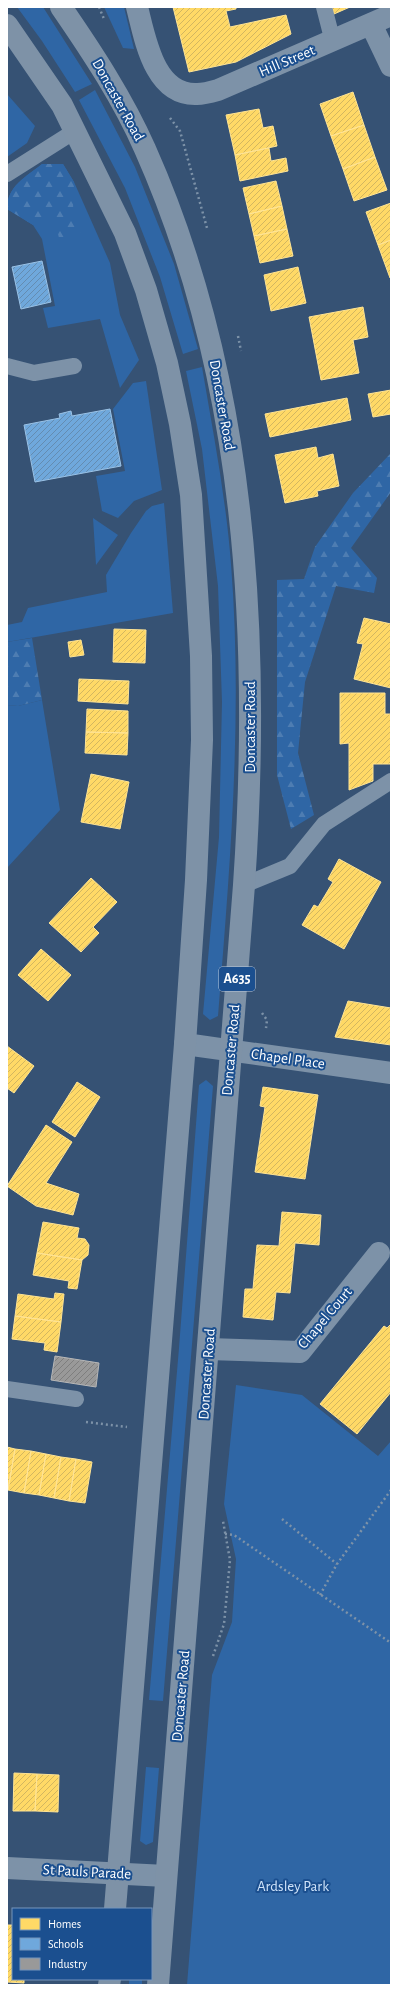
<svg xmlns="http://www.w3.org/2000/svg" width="398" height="1992" viewBox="0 0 398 1992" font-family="'Alegreya Sans',sans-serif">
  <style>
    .green { fill: #2f66a5 }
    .forest { fill: url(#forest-firs) }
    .homes { fill: url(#homes-hatch); stroke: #ffe494 }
    .schools { fill: url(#schools-hatch); stroke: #9ac2e6 }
    .industry { fill: url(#industry-hatch); stroke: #b8b8b8 }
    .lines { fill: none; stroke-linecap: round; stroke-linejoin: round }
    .path { stroke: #7d92a8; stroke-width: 2.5; stroke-dasharray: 2 3; stroke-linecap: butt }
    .lane { stroke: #7d92a8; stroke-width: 16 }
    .street { stroke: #7d92a8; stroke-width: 22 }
    .highway { stroke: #7e92a7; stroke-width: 22 }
    .labels { text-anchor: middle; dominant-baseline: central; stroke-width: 4; stroke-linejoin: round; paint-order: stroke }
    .shield { fill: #1b4f8f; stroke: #bbcadd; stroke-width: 1 }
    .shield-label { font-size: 14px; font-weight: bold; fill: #fff }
    .street-label { font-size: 15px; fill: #fff; stroke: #1b4f8f }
    .park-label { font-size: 15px; fill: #cfe3fa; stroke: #1b4f8f }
  </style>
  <defs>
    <pattern id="forest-firs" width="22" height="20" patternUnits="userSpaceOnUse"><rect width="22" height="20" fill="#2f66a5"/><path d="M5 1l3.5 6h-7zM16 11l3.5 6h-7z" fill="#4e7db2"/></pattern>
    <pattern id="homes-hatch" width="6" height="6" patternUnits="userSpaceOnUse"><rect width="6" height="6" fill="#ffd966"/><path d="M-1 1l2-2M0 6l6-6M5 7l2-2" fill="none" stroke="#d2b660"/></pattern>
    <pattern id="schools-hatch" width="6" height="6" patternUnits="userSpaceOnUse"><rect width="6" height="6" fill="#6fa8dc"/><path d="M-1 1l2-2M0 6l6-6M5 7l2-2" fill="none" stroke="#648cb1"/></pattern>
    <pattern id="industry-hatch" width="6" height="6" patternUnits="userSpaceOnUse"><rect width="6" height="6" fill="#999"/><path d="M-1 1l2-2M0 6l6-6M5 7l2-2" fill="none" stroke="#7e7e7e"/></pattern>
  </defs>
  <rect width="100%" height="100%" fill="#365274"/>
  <path class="green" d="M17,7H43L92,84L75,92L42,41Z
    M104,7H124L134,49L123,48Z
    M95,90L135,167L174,264L198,349L183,354L160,277L125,188L79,100Z
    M7,94L35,126L27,143L7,157Z
    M42,164H63L74,182L110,263L120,315L139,360L120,388L100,319L48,328L43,308L55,306L42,239L33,225L7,209C7,186 26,177 42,164Z
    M202,367C213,432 226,498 231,564C243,715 230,866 218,1016L210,1020L203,1014L219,837L222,702L218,586L202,449L186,371Z
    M146,381L162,490L134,501L118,518L102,511L96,476L125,471L113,409L133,383Z
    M164,503L173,613L7,642V625L22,622L28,608L107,592L106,575L131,533L146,511L152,506Z
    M93,518L118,535L96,565Z
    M42,700L60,810L7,868V705L18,706Z
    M206,1080L213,1086L163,1701L149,1700L179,1348L199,1085Z
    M236,1385L302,1395L378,1456L391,1441V1985H187L212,1675L232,1622L236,1559L224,1504Z
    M146,1767L159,1768L153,1842L146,1845L140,1841Z
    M129,1979H142V1985H129Z"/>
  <path class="forest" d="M42,164H63L74,182L73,210L81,232L73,241L59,238L54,217L33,225L7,209C7,186 26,177 42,164Z
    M391,453V492L351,548L377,578L374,593L336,586L305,682L298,753L314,815L291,829L277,775V580L304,579L315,547L353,493Z
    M32,638L42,700L18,706L7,705V642Z"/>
  <path class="homes" d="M173,7H236V9L226,11L230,27L286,15L291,34L236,62L189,72Z
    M332,7H350L334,14Z
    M353,92L364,125L331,136L320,104Z
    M259,109L263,128L273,126L277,146L235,155L226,115Z
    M364,125L375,157L343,169L331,136Z
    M269,148L271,161L286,158L288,171L240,181L235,155Z
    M375,157L387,190L354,201L343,169Z
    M276,181L282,206L249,214L243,188Z
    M391,203V240L378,245L366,212Z
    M282,206L287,229L254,236L249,214Z
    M287,229L293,256L260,263L254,236Z
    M391,240V278H390L378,245Z
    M298,267L306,303L271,311L264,275Z
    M363,307L368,337L353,340L359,373L321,380L309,317Z
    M391,390V414L373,417L368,394Z
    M347,398L351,420L270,437L265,414Z
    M316,447L318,458L333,454L339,486L317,491L318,496L285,503L275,455Z
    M364,618L391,624V688L354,679L363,644L357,643Z
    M114,629L146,630L145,663L113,662Z
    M81,640L84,655L70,657L68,642Z
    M79,679L129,681L128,704L78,701Z
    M340,693H385V714H391V764H373V781L349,790V743L340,744Z
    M87,709L128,711V733L86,732Z
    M86,732L128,733L127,755L85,753Z
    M91,774L129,782L120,829L81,822Z
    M339,859L381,882L344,949L302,925L314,905L318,907L333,882L328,879Z
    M91,878L117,902L93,927L99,933L81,952L49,923Z
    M41,949L71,975L48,1001L18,975Z
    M348,1001L391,1008V1045L335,1037Z
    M7,1046L34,1066L14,1093L7,1088Z
    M77,1082L100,1097L75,1137L52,1122Z
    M263,1087L318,1095L305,1179L255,1172L265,1107L260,1106Z
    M46,1125L72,1142L46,1183L79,1194L73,1215L36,1206L7,1186Z
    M282,1212L321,1215L319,1245L295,1243L290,1293L276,1292L273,1320L243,1317L245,1289H253L257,1245L279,1246Z
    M43,1222L79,1228L77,1238L85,1239L89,1245L88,1255L82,1260L37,1253Z
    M37,1253L82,1260L77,1289L68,1288L69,1281L33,1275Z
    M55,1293L64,1294L61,1322L15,1316L18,1294L54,1299Z
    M15,1316L61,1322L57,1352L44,1350L45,1343L12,1339Z
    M391,1324V1392L357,1434L320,1404L384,1326L387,1328Z
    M7,1447L15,1449L8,1490H7Z
    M15,1449L31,1451L24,1493L8,1490Z
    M31,1451L46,1454L39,1495L24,1493Z
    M46,1454L61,1457L54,1498L39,1495Z
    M61,1457L76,1459L69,1501L54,1498Z
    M76,1459L92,1462L85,1503L69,1501Z
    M14,1773L37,1774L35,1811H13Z
    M37,1774L59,1775L58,1812L35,1811Z
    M7,1925H13V1979H24V1983L7,1982Z"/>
  <path class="schools" d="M42,261L51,302L21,309L12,267Z
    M110,409L121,466L35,482L24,425L60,418L59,414L71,411L72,416Z"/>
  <path class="industry" d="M55,1356L99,1363L96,1387L51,1380Z"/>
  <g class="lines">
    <path class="path" d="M99,7L104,19
      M170,118L180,131L207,228
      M238,336L241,351
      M262,1013L267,1020L266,1028
      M86,1422L127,1427
      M282,1519L337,1564
      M225,1534L234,1535L391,1643
      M320,1595L337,1564L391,1490
      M213,1656L224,1624L230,1560L223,1521"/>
    <path class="lane" d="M324,7L333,42
      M7,174L75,131
      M7,366L34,373L74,366
      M244,885L290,866L324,824L391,781
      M7,1389L76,1399"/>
    <path class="street" d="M137,7C145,38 154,96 197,94C204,94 211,92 218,90L391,15
      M371,24L391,66
      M185,1044L391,1073
      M208,1349L300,1352L379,1253
      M7,1868L166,1876"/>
    <path class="highway" d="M61,7C92,52 123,99 145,149C247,378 261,638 244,885L158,1985
      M7,25L62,105L125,233L146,290L167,363L180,424L191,495L201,656L202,740L196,880L185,1044L115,1909
      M109,1985L110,1979"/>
  </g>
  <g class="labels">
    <rect class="shield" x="219" y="967" width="36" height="24" rx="3"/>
    <g class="shield-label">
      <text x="237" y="979">A635</text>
    </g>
    <g class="street-label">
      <text transform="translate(287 61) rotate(-23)">Hill Street</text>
      <text transform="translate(118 100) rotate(61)">Doncaster Road</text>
      <text transform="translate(222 405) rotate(80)">Doncaster Road</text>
      <text transform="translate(250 727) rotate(-90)">Doncaster Road</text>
      <text transform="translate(231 1050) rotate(-85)">Doncaster Road</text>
      <text transform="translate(288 1059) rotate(8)">Chapel Place</text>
      <text transform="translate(325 1318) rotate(-50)">Chapel Court</text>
      <text transform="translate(207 1374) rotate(-86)">Doncaster Road</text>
      <text transform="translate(181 1696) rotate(-85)">Doncaster Road</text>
      <text transform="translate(87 1872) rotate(3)">St Pauls Parade</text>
    </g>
    <g class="park-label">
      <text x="293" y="1886">Ardsley Park</text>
    </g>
  </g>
  <rect width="398" height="1992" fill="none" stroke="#ffffff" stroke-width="16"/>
  <rect x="12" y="1908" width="140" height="72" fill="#1b4f8f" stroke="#7695bc"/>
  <rect x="20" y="1918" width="20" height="12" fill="#ffd966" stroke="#7695bc"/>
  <text x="48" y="1928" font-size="12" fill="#ffffff">Homes</text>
  <rect x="20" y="1938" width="20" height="12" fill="#6fa8dc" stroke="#7695bc"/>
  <text x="48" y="1948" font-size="12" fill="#ffffff">Schools</text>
  <rect x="20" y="1958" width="20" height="12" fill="#999999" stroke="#7695bc"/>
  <text x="48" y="1968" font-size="12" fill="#ffffff">Industry</text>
</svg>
